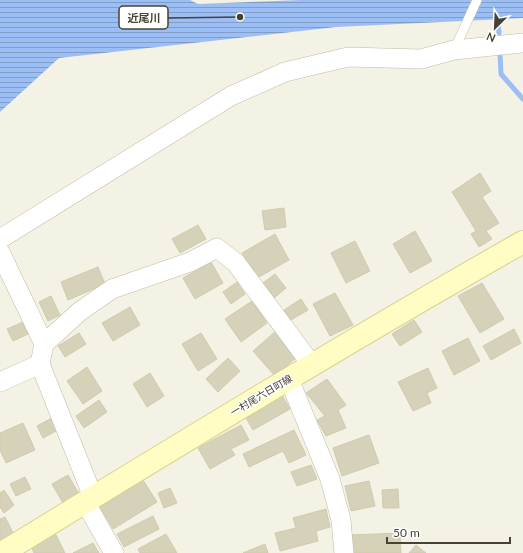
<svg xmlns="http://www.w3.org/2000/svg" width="523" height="553" viewBox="0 0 523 553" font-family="Lato,'Noto Sans JP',sans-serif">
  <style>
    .water { fill: url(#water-rules) }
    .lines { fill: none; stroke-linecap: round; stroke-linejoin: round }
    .stream { stroke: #9bbef5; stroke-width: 5 }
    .building { fill: #d6d1b9; stroke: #d1caac }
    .lane-casing { stroke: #c0bca6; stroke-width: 10 }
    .street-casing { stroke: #c0bca6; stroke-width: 20 }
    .secondary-casing { stroke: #d7d390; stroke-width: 24 }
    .lane { stroke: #fff; stroke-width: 9 }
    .street { stroke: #fff; stroke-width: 19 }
    .secondary { stroke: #fffdc3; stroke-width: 22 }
    .labels { text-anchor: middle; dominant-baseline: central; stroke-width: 3; stroke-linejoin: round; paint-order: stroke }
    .street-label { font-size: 10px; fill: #464334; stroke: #fff }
    .leader { fill: none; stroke: #464334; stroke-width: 1.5 }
    .callout-dot { fill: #464334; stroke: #fff; stroke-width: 1.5 }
    .callout { fill: #fff; stroke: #464334; stroke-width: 1.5 }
    .callout-label { font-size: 11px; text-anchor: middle; font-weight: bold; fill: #464334 }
  </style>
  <defs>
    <pattern id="water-rules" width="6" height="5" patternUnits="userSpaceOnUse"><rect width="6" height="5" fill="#9bbef5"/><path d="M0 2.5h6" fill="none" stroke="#809cc7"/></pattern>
  </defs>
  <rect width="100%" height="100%" fill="#f4f2e4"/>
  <path class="water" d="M0,0H190L198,4L301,0H523V18L336,27L59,58L0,112Z"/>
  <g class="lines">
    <path class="stream" d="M497,14L499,33
      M500,54L501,74L523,99"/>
  </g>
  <path class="building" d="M480,173L491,191L482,197L499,223L486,231L492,239L479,247L471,234L476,231L452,192Z
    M284,208L286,227L265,230L262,211Z
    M198,225L206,239L180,253L172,239Z
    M415,231L432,261L410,273L393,244Z
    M275,234L289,260L257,278L242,253Z
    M355,241L370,271L346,283L331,253Z
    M211,262L223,283L195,299L183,278Z
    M98,267L105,284L68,300L61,282Z
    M275,274L286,288L274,298L263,283Z
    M237,282L245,294L231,304L223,292Z
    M482,283L504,319L480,333L458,296Z
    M335,293L353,325L330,336L313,304Z
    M51,296L60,315L48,321L39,302Z
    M301,299L308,310L291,320L284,310Z
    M252,301L267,323L241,342L225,319Z
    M130,307L140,325L113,341L102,323Z
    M414,320L422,332L400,346L392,334Z
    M23,322L28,334L13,341L7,329Z
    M514,329L521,343L491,360L483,346Z
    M276,331L298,356L275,376L253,351Z
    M79,333L86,344L65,357L58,346Z
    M201,333L217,359L198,371L182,344Z
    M468,338L480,361L454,375L442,351Z
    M228,358L240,371L218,392L206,379Z
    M87,367L102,391L83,404L67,381Z
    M428,368L437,388L427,393L431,403L413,411L398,382Z
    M150,373L164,396L147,407L133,384Z
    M327,379L346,405L338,410L346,428L326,436L317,420L325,416L306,393Z
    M282,395L290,409L253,430L245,416Z
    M99,400L107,412L84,428L76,416Z
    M52,418L58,430L43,438L37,426Z
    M23,423L35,450L6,463L0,450V433Z
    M241,425L249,440L231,449L235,455L210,469L198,448Z
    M294,430L306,455L289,463L283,451L249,467L243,454Z
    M369,435L379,463L342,476L333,448Z
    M311,465L317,479L297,486L291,472Z
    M68,475L79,494L63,503L52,484Z
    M25,477L31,489L16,496L10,484Z
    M143,480L157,502L113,529L100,507Z
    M369,481L375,506L351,511L345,486Z
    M170,488L177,503L164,508L158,493Z
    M398,489L399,508H383L382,490Z
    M4,490L14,505L4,513L0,507V493Z
    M326,509L330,527L316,531L318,541L280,551L275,533L296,528L293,518Z
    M153,516L159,529L124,547L117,534Z
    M5,517L13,533L0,540V519Z
    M55,533L65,553H34L31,546Z
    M400,533L401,553H351V535Z
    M166,534L177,553H140L138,549Z
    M93,543L99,553H73Z
    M265,544L268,553H243Z
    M416,545L426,553H409Z"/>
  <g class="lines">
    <g class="lane-casing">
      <path id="lane" d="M454,50L477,0"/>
    </g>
    <g class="street-casing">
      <path id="street" d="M0,239L231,96L285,72L348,57L421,59L454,50L523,43
        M0,252L44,344L40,364L93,497
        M44,344L79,312L112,289L190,262L217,248L236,263L312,365
        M289,379L330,479L341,520L344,553
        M0,382L40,364
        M85,502L114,553"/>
    </g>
    <g class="secondary-casing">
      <path id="secondary" d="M2,553C175,447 347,342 523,242"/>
    </g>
    <use href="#lane" class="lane"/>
    <use href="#street" class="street"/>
    <use href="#secondary" class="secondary"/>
  </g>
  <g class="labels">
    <g class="street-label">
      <text transform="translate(261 395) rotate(-31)">一村尾六日町線</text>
    </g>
  </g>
  <path class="leader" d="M240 17L168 18"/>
  <circle class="callout-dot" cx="240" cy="17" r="4"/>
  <rect class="callout" x="119" y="6" width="49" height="23" rx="4"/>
  <g class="callout-label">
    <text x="144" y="22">近尾川</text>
  </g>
  <g transform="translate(495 28) rotate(204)" stroke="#ffffff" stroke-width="3" paint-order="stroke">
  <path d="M0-3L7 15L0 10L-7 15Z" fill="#464334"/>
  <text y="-6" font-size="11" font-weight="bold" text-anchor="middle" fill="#464334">N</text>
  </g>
  <path d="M387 537v6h123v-6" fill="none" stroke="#464334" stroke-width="2"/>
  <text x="393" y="537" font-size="12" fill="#464334" stroke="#ffffff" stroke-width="3" paint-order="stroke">50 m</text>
</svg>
